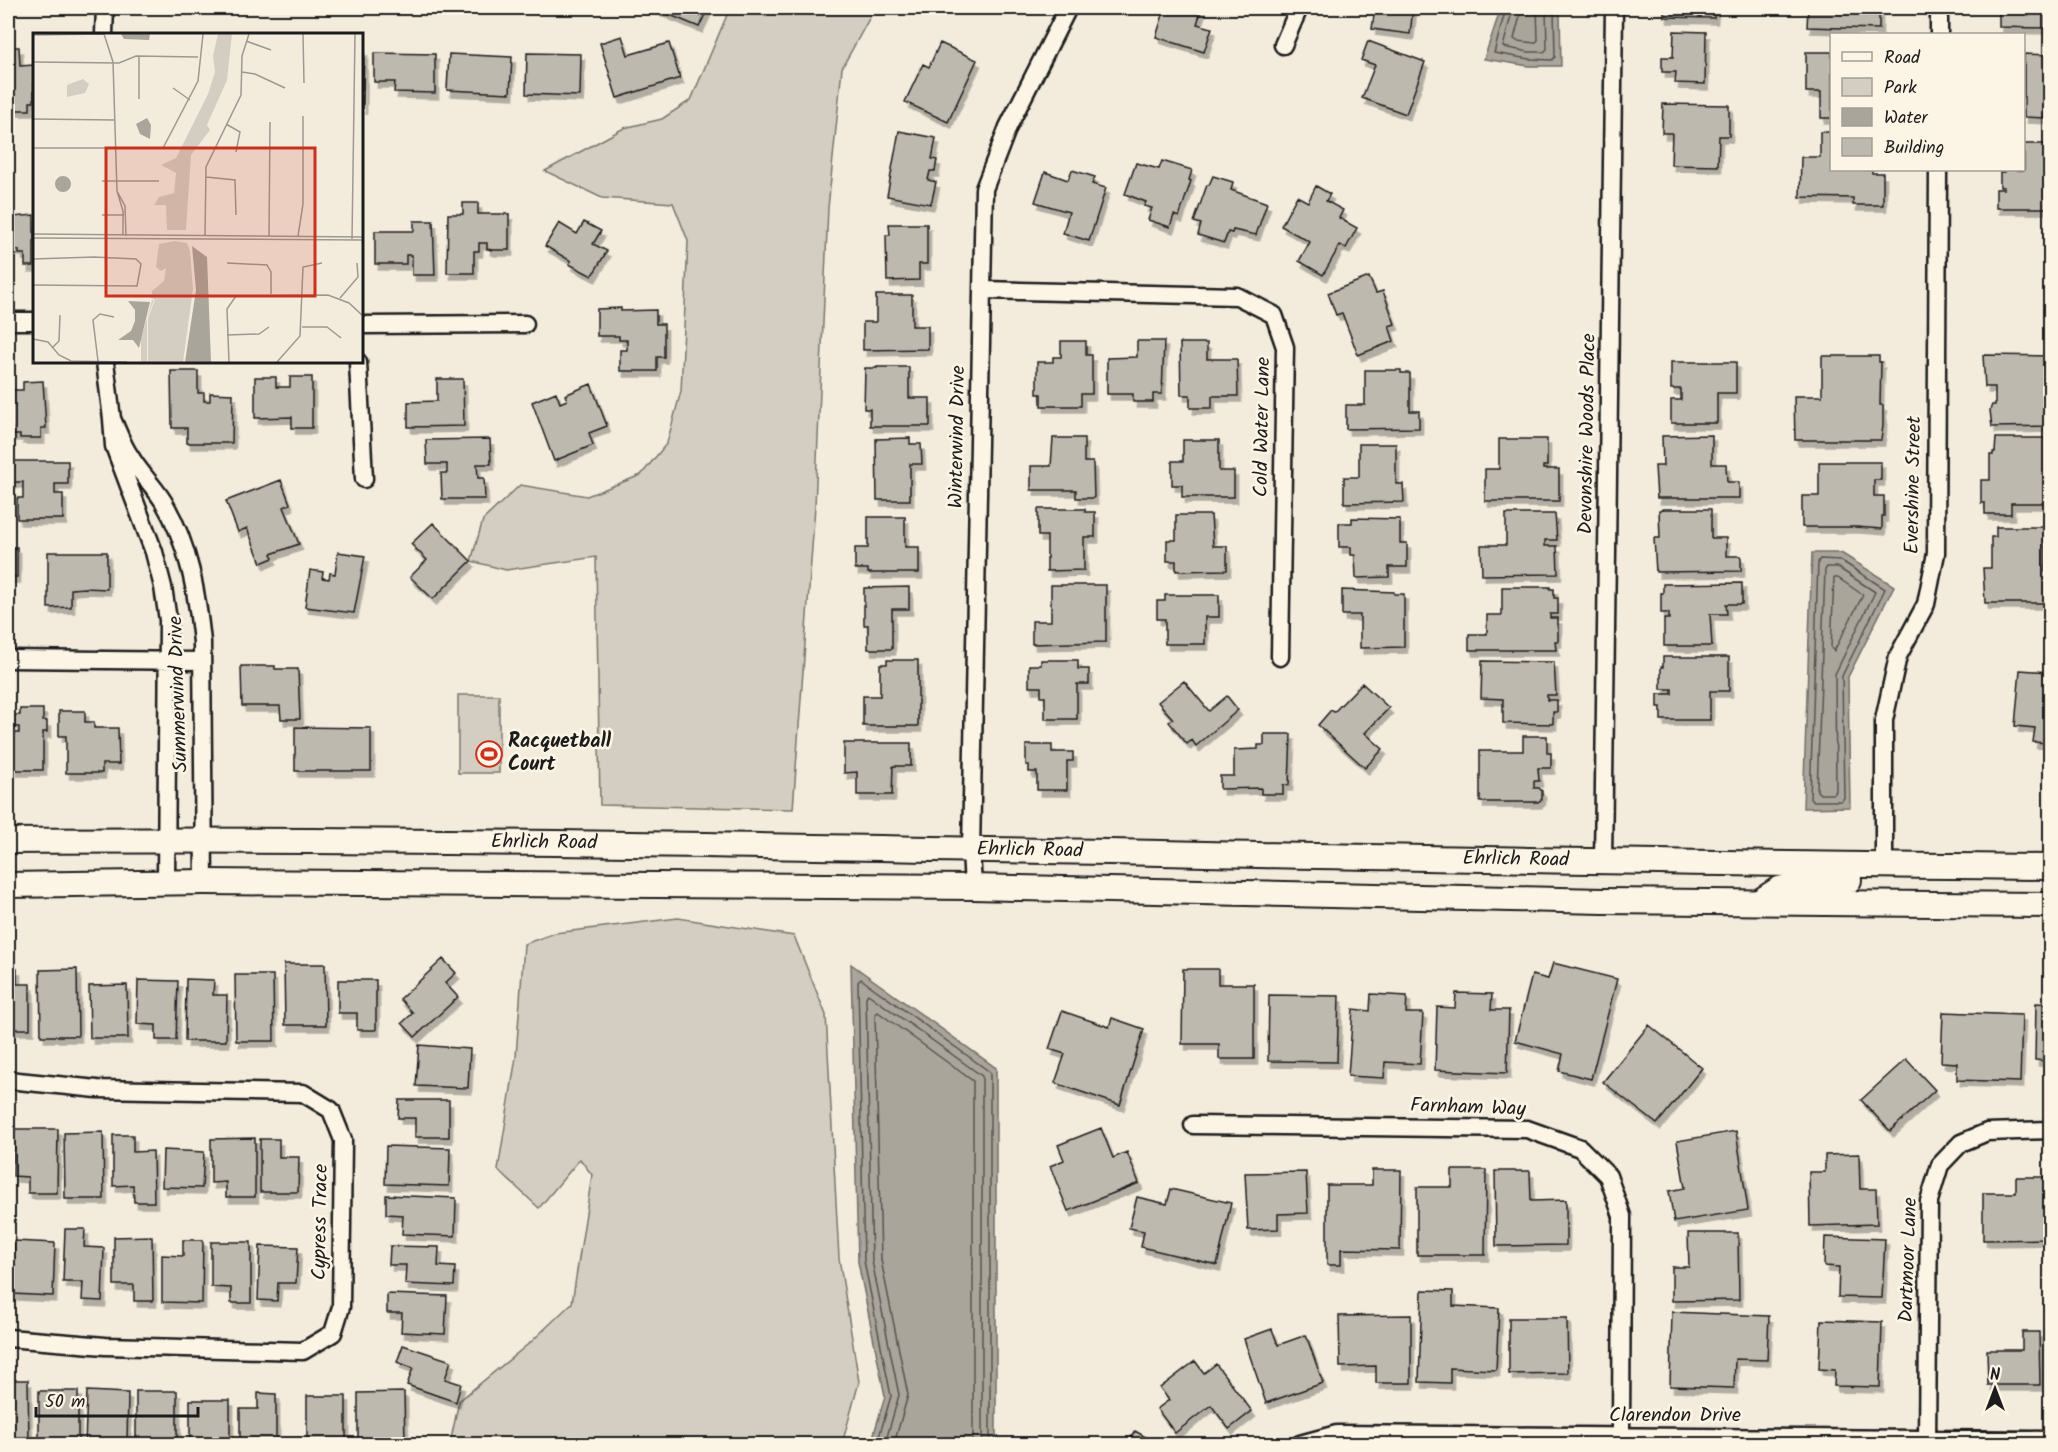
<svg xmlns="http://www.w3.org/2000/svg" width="2058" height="1452" viewBox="0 0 2058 1452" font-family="Kalam,sans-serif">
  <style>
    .green { fill: #d3cec1; stroke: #78756e; stroke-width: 1.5 }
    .water { fill: #aaa59b; stroke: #716e68; stroke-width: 1.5 }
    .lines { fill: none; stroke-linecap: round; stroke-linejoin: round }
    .shore { stroke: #55534f; stroke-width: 1.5 }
    .building { fill: #beb9ae; stroke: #1c1c1c; stroke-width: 1.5; filter: url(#shadow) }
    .street-casing { stroke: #1c1c1c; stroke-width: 21 }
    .secondary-casing { stroke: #1c1c1c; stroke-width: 28 }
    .street { stroke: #fcf5e5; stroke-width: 16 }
    .secondary { stroke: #fcf5e5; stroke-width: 24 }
    .labels { text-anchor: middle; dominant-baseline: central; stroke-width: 5; stroke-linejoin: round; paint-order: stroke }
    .street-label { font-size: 20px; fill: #1c1c1c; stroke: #fcf5e5 }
    .poi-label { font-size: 20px; font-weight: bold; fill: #1c1c1c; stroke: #fcf5e5; text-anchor: start }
    .inset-road { fill: none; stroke: #9d9990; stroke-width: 1.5 }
    .view { fill: #c8321e; fill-opacity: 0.15; stroke: #c8321e; stroke-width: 3 }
    .inset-edge { fill: none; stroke: #1c1c1c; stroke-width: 3 }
  </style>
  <defs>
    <filter id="shadow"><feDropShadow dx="3.5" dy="6" stdDeviation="0" flood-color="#0004"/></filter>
  </defs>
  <rect width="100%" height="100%" fill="#f3ecdd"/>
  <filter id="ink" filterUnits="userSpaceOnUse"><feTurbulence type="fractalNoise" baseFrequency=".0167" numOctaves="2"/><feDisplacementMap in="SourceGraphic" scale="12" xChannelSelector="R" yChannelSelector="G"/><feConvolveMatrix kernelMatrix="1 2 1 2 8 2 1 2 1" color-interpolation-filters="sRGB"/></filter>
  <g filter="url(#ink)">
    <path class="green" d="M730,8H875L842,68L828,208L815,506L793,809L600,805L596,557L506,570L471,561L483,520L520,485L587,496L641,475L667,443L681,391L688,241L673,203L602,198L545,171L624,128L662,119L691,100Z
      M458,695H499V773H458Z
      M678,918L794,936L826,1015L839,1258L859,1382L842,1444H450L459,1401L532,1341L572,1303L592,1175L580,1159L539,1208L498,1170L516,1057L524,944L555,933Z"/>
    <path class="water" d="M1501,8H1560L1561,66H1529L1484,59Z
      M1812,553H1841L1894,586L1848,677L1850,807L1803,808Z
      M851,964L996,1068V1444H871L885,1396L858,1262Z"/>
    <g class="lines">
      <path class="shore" d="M1506,8L1494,53L1529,59L1552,60L1555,57L1554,8
        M1513,8L1503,47L1529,52H1544L1547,49L1546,8
        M1522,8L1514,39L1517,41L1535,43L1538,40L1537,8
        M1820,559L1840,560L1885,589L1842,676L1844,798L1841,801H1812L1810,799L1818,562Z
        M1827,567H1837L1875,592L1835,674L1836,791L1834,794H1820L1817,791L1825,570Z
        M1834,578H1838L1863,595L1834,651L1831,648Z
        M877,1444L891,1396L864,1261L858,982L861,979L990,1072V1444
        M885,1444L899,1395L872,1261L866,997L868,994L982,1076V1444
        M894,1444L908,1395L881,1260L875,1015L878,1012L973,1081V1444"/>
    </g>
    <path class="building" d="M653,8H708L699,27Z
      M1165,8H1202L1197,24L1212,28L1204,52L1156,37Z
      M1375,8H1413L1410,34L1372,29Z
      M1664,8H1715L1714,18L1664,17Z
      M1808,8H1873V11H1879V29L1807,27Z
      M1999,8H2046V28L1999,27Z
      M1674,31L1706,32L1705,84L1675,83L1676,72H1662V57H1673Z
      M622,36L628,55L669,43L680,78L617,98L600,43Z
      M1368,41L1425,62L1406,114L1362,98L1375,65L1361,60Z
      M940,43L977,60L948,122L905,102L923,64L929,67Z
      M8,47H19L20,66L34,65V102H30V110H8Z
      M362,50H364L363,108H362Z
      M1806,52H1832V118H1821V92H1806Z
      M374,53L435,54V93L394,92L395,82H374Z
      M527,53L581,54L580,96L526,94Z
      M449,54L512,57L510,93L447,90Z
      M2024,54L2050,55V87H2046L2045,118L2024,117Z
      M1663,104L1729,105V136H1719L1718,166L1671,165L1672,133H1662Z
      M899,131L936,138L932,159L937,160L935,171H930L928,180L936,182L932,200L930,204L887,196Z
      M1820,132H1832V170H1872V173H1883V205H1853V198L1800,197L1801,157H1820Z
      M2024,144H2050V208H1996V189H2004V187H2000V172H2005V170H2024Z
      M1162,161L1192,170L1189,180L1191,181L1179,217L1174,215L1170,227L1148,220L1152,208L1144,206L1146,202L1125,194L1136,163L1159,169Z
      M1072,170L1095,177L1092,184L1106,188L1089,241L1063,233L1069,212L1035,202L1045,172L1068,180Z
      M1213,176L1233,182L1231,190L1267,203L1256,235L1233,230L1232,233L1228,232L1224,243L1198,235L1201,224L1194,222L1207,185H1209Z
      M1316,186L1330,194L1326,201L1343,210L1339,218L1357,228L1346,248L1340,245L1323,275L1299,261L1310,242L1281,226L1297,196L1308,202Z
      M463,203H478V214H509V250H492L487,249V243H479V251H474V273H447L448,214H463Z
      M8,215H13V217L34,215V266H25V254H19V250H8Z
      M414,221H433L435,275H412V255H406V264H375V231H414Z
      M584,222L601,231L593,244L607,251L592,276L569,264L571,261L545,246L559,223L577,234Z
      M889,224H927V264H919V280L887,281L886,235H890Z
      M1369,277L1376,293L1383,291L1395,324L1389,326L1394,341L1358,355L1342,313L1336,315L1328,293Z
      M876,295H912V326H928V349L863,350V322H876Z
      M621,308V311L656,310V324H664V357H657V371H620V350H627V340H619V336H597V309Z
      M1061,341H1086V355H1092V394H1081V406H1041V394H1037V362H1053V357H1061Z
      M1137,341H1164L1162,394H1153V402H1133V394H1107V358L1137,357Z
      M1180,343H1207V359H1237L1238,396H1212V408H1190V395H1181Z
      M1983,355L2050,356V426L1992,427L1990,410L1992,405H1995V387H1985Z
      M1822,356H1879V362H1881L1880,405H1883V426L1881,440H1795L1794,396H1822Z
      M1671,362H1736V393H1717V423H1671V400H1681V389H1671Z
      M877,367H909V398H930V426H870V409H864L865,368H877Z
      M1365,370H1401V373H1410V411H1419V428L1346,429V405H1365Z
      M171,371H198V393H204V401H210V393L233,394L232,443H187V428H172Z
      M255,377H276V387H290V377H312V428H292V417L255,418Z
      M437,379H463L464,426L408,427V402L437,401Z
      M43,381L46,428H41V438H20V435H12V427H8V390H23V382Z
      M591,384L607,426L589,433L593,445L554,461L532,402L556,392L560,403L567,400L565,395Z
      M1712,435V464H1726L1727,482H1739V498H1657L1655,466H1663L1662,436Z
      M910,438V444H921L922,464H910V500H877L876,439Z
      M1053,438H1084V462H1093L1094,498H1076V490H1031V466H1051Z
      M1996,438H2047V475H2050V503H2011V514H1985V503H1981V480H1990V455H1993V452H1995Z
      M490,439L491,464H477L478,478H484L485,499H442L441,473H447V464H427L426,440Z
      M1499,439H1547V466H1543V469H1559V501H1485V469H1499Z
      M1183,440H1219V471H1234V497H1182V485H1172V461H1183Z
      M1359,444H1396V484H1403L1404,502L1344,503V477H1359Z
      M10,461H68V484H55V494H63V519H17V498H23V482H10Z
      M1819,462H1881V480H1874V496H1884V516H1882V529L1856,527H1802V496H1819Z
      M281,480L290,504L284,507L299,544L271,554L273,558L261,563L247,528L238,532L226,501Z
      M1038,509H1085V512H1095V537H1084V570L1047,571V536H1038Z
      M1663,509H1711V538H1726V556H1741V571L1656,572L1654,538H1660L1659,510Z
      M1506,514H1555L1557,540H1545V546H1557L1558,574L1482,575L1481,545H1506Z
      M1176,515H1211L1213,546H1227V570L1176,571V561H1167V540H1176Z
      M868,517H905V547H919V573H868V569H855V548H868Z
      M1352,518L1400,519V543H1407V567H1389V577L1356,578L1355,555H1351V547H1339V523H1352Z
      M433,523L471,561L433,599L410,577L427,560L411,544Z
      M1996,527H2045V572H2050V603H1985L1983,568H1991V537H1996Z
      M8,547H17V577H8Z
      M48,552H107V589L85,588L71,589V607L48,608Z
      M338,552L365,556L354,613L305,607L310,570L323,572L322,578L329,579L330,573L335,574Z
      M1742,583V604H1726L1727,614H1710L1712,646H1664V619H1669V613H1661V593H1663V584Z
      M1051,585H1106V642L1032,644V621H1051Z
      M909,587V609H892V649H868V625H864V588Z
      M1502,587H1550V589H1554V598H1558V614H1550V618H1558V641H1555L1556,650H1469V634H1487V615H1502Z
      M1342,590L1394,592V594H1404V647L1360,648V615H1342Z
      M1165,595H1219V617H1205V644H1165V619H1157V601H1165Z
      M1663,657H1729V691H1710V720H1661V707H1658V694H1672V689H1661V667H1663Z
      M887,660H918V726H863V696H880V664H887Z
      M1041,660H1078V669H1089V684H1077V719H1045V697H1041V687H1029V665H1041Z
      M1482,661L1554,662L1556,695H1547V700H1557V712H1553V724L1503,723V699L1481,698Z
      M241,666H275V669H298L300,719H281L280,706H242Z
      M2020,670L2050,672V730H2049L2048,743L2033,742L2035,728L2015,726Z
      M1184,681L1209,711L1227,696L1238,710L1196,746L1192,740L1187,744L1169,722L1173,719L1158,702Z
      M1362,683L1389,708L1365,733L1383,749L1365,768L1318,725L1331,710L1334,712Z
      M20,709H43V721H47V732H43V770H8V733H19V727H14V715H20Z
      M59,711H85V722H94V728H118L119,764H102V773H66V736H59Z
      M295,727L371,728V771H295Z
      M1264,734H1291L1289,785H1283V794H1261V788L1220,789V776H1234V750L1258,749V745H1264Z
      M1523,736H1547V753H1551V768H1538L1539,781H1534V788H1539L1542,791V799L1538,802H1480V751H1523Z
      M844,743H911V766H893L892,795H857V772L844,773Z
      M1026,745H1052V752H1073V761H1067V790H1037V772H1029V765H1026Z
      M443,959L456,973L445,983L458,997L415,1037L402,1023L413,1013L400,999Z
      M1553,963L1617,979L1591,1079L1559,1071L1563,1054L1515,1041L1532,975L1548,979Z
      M284,964H325L326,1025H285Z
      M8,969H17V984H30V1029H8Z
      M77,969L78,1036H41L40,970Z
      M1183,969H1218V984H1254V1059H1219V1044H1182Z
      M235,975H273L274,1041H236Z
      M186,979L214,980L213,995H227L226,1041H185Z
      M138,980L178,981L176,1040H156V1025L137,1024Z
      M338,980H376V1030H357V1013H338Z
      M127,985L128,1038H90L89,986Z
      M1456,993L1492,994L1491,1010H1509L1507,1073L1435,1070L1437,1007L1455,1008Z
      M1371,994L1407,996L1406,1013H1423L1420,1064L1385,1062L1384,1078L1348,1076L1353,1009L1370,1011Z
      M1269,995L1339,996L1337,1062L1268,1061Z
      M2036,1003L2050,1004V1061L2035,1060Z
      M1062,1011L1109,1027L1112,1018L1144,1029L1120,1105L1055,1083L1065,1054L1049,1049Z
      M1943,1012L2022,1015L2020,1082L1957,1080V1063L1941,1062Z
      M1649,1025L1702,1068L1657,1124L1603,1082Z
      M419,1045L470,1049L468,1088L416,1086Z
      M1906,1059L1935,1090L1890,1131L1861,1100Z
      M399,1100H449V1137H415V1118H398Z
      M1101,1128L1113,1158L1127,1152L1139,1183L1068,1211L1050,1166L1064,1160L1058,1145Z
      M14,1129H58L57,1193H28V1177L13,1176Z
      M1736,1131L1748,1210L1674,1222L1669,1191L1685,1188L1677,1141Z
      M103,1132L104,1199H65L64,1133Z
      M113,1135H133V1152L153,1151L154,1202H134L133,1185L113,1186Z
      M255,1138V1197H226V1182L211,1183V1139Z
      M260,1139H279V1157H299L298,1192H260Z
      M386,1146L450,1148L449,1186L385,1184Z
      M163,1150L204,1152L202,1188L162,1187Z
      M1859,1154L1860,1189H1876L1877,1224L1810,1226L1809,1172H1825V1155Z
      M1372,1170H1401L1400,1250L1341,1249V1265H1327V1185H1372Z
      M1452,1170H1486L1485,1255H1417V1187H1452Z
      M1495,1171H1530L1531,1201L1566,1200V1245L1496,1246Z
      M1306,1172L1308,1213L1278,1214V1229L1248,1230L1245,1173Z
      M2016,1177H2050V1239L1983,1240V1193H2016Z
      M1171,1189L1231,1203L1217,1265L1141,1247L1144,1231L1129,1228L1137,1197L1167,1204Z
      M386,1195L456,1198L455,1236L402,1234L403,1215L386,1214Z
      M65,1229H85L84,1247L104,1248L102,1301L82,1300L83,1282H63Z
      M1688,1233H1738L1739,1300L1672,1301V1267H1689Z
      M152,1236L153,1301H134V1285H114V1237Z
      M1825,1237L1885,1239L1882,1298L1838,1297L1839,1267L1824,1266Z
      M183,1240H203L202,1303L162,1302V1255L183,1256Z
      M14,1241L55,1243L53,1296L13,1294Z
      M211,1242H251V1303H231V1288L211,1287Z
      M260,1246L298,1247L296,1283H278L277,1301L258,1300Z
      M390,1246L439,1247L438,1266L455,1267L454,1286L405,1284L406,1265H389Z
      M1422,1290L1453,1291V1306L1499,1308L1496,1370L1450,1368V1383L1419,1382Z
      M387,1294L447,1296L445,1334L401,1332L402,1313H387Z
      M1672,1312L1769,1316L1767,1360L1735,1359L1734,1388L1670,1386Z
      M1411,1315V1383H1376V1366L1340,1367L1339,1316Z
      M1509,1318H1567L1568,1373L1509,1374Z
      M1821,1320L1882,1322L1880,1387L1834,1386L1835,1370L1819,1369Z
      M1272,1329L1278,1345L1306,1335L1323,1383L1266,1403L1244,1339Z
      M2022,1332H2039L2040,1385H1988L1987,1350H2022Z
      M403,1345L451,1361L445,1379L461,1384L456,1402L407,1385L413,1368L397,1362Z
      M1195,1361L1204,1373L1216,1364L1252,1411L1229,1429L1211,1405L1175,1433L1157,1409L1169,1400L1160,1388Z
      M8,1380H28L29,1444H8Z
      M39,1391H78V1444H39Z
      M87,1391L128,1393L127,1444H85Z
      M136,1391H177V1444H136Z
      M404,1392L405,1444H358V1393Z
      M258,1393L276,1394V1444H240V1409H258Z
      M307,1396H346V1444H307Z
      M190,1400H230V1444H190Z
      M1135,1431L1158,1444H1127Z"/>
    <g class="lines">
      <g class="street-casing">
        <path id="street" d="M104,34L105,8
          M1939,34V8
          M1283,45L1299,8
          M982,290L1237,296L1274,315L1285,347L1280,657
          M8,321H34
          M362,325L525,324
          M105,362L112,419
          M358,362L364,479
          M8,659L202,661
          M1603,862L1614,8
          M1884,865V720L1898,656L1926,604L1936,553L1938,170
          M166,883L168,620L163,587L154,552L114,446L112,419C118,431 122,445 130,456C139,472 153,485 163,501C189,544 197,594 202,642L204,882
          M973,887L971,850L984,189L1008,127L1068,8
          M8,1080L97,1089L303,1093L331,1110L343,1140L341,1307L333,1333L303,1351L105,1346L8,1338
          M1193,1125L1527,1129L1580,1148L1608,1176L1622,1216L1621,1436
          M1300,1444L1337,1434L2050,1440
          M1927,1444L1929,1201L1940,1165L1961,1143L1987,1132L2050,1130"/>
      </g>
      <g class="secondary-casing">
        <g id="secondary">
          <path id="s1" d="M8,841C689,837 1369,862 2050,867"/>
          <path d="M8,885L204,882L973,887L1603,901L2050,905"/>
          <path d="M1762,900L1779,889L1822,880H1849"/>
        </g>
      </g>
      <use href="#street" class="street"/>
      <use href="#secondary" class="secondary"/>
    </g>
  </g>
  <defs>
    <g id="stadium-ring" transform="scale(1.35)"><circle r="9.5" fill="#fcf5e5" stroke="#c8321e" stroke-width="1.5"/><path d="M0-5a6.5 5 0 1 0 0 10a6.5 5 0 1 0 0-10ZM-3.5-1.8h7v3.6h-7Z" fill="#c8321e"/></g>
  </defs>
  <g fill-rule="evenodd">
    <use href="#stadium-ring" x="489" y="754"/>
  </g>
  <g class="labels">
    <g class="street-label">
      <text transform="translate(1263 427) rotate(-89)">Cold Water Lane</text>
      <text transform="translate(1588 434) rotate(-89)">Devonshire Woods Place</text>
      <text transform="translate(958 437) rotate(-89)">Winterwind Drive</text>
      <text transform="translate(1914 485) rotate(-89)">Evershine Street</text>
      <text transform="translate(179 694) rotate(-92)">Summerwind Drive</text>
      <text stroke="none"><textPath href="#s1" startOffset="536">Ehrlich Road</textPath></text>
      <text stroke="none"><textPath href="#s1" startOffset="1022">Ehrlich Road</textPath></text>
      <text stroke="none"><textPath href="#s1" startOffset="1508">Ehrlich Road</textPath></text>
      <text transform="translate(1468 1108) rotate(2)">Farnham Way</text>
      <text transform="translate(321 1222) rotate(-89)">Cypress Trace</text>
      <text transform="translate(1909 1260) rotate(-88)">Dartmoor Lane</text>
      <text x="1675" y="1416">Clarendon Drive</text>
    </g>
    <g class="poi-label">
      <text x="508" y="742">Racquetball<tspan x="508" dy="23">Court</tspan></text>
    </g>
  </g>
  <g transform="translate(33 33)">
    <rect width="330" height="330" fill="#f3ecdd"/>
    <path d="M185,1H199L194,47L174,92L177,97L158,122L153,197H134L133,172H121L126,164L141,160L143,140L128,132L143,125L175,61L182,39L180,23ZM50,46L56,51L52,60L34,64V52ZM142,208L154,210L157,218L160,256L150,329H115V285L122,267L118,265L119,258L131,248L133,235L128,238L123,234L126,211ZM119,267H121L114,285V329H108V306Z" fill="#d3cec1"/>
    <path d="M88,1H117L116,7L91,6ZM114,85L118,92L117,106L107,101L103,91ZM22 151a8 8 0 1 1 16 0a8 8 0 1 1-16 0ZM159,213L174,224L178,329H152L163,257ZM95,268L117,269L106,315L100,307H85L98,298L102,288V277Z" fill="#aaa59b"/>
    <path class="inset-road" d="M270,1L271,50M0,2L71,1L80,29L84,158M213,8L238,17M0,29L86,30L103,23L165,24M209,39L222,41L252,55M140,55L157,67M106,66V24M0,86L82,87M193,91L207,99L203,119M0,115H130L165,48L170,1M173,144L202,147L203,182M69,148H126M69,182H91M0,201L330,204M90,201V178L84,158L92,173L93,203M172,203L173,134L208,62L209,23L216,1M236,203L237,89M265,203L270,171V83M0,205L330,207M319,206L322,1M0,226L61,224L103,226L108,231L104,253L0,252M194,230L234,232L238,239V261M307,265L325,244L324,230M269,294H294L308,305M194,302L226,301L236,294M0,306L15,309L26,322L38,328L94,329M20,314L26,308L27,282M65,328L60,287L67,281L81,284M196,329L194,276L203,263L295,262L316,270L330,283M244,329L267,303L270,234L289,230"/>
    <path class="view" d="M73,115H282V263H73Z"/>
    <rect width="330" height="330" class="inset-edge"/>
  </g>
  <rect width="2058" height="1452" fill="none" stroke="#fcf5e5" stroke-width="30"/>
  <rect x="15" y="15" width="2028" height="1422" fill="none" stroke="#1c1c1c" stroke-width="2" filter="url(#ink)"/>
  <rect x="1830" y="33" width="195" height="138" fill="#fcf5e5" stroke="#a29e95" stroke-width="1.5"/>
  <rect x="1842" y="52" width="30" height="9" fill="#fcf5e5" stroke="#a29e95" stroke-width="1.5"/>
  <text x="1884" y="63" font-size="18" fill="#1c1c1c">Road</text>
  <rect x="1842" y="78" width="30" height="18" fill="#d3cec1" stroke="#a29e95" stroke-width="1.5"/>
  <text x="1884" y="93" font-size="18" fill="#1c1c1c">Park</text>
  <rect x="1842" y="108" width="30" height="18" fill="#aaa59b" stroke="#a29e95" stroke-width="1.5"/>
  <text x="1884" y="123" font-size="18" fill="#1c1c1c">Water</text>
  <rect x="1842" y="138" width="30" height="18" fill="#beb9ae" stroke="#a29e95" stroke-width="1.5"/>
  <text x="1884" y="153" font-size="18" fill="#1c1c1c">Building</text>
  <g transform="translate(1995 1389)" stroke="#fcf5e5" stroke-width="4.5" paint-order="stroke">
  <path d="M0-4.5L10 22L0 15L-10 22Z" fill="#1c1c1c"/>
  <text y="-9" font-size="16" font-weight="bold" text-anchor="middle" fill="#1c1c1c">N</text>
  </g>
  <path d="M36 1407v9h162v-9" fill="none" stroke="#1c1c1c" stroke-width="3"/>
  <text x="45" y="1407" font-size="18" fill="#1c1c1c" stroke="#fcf5e5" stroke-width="4.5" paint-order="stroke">50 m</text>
</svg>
